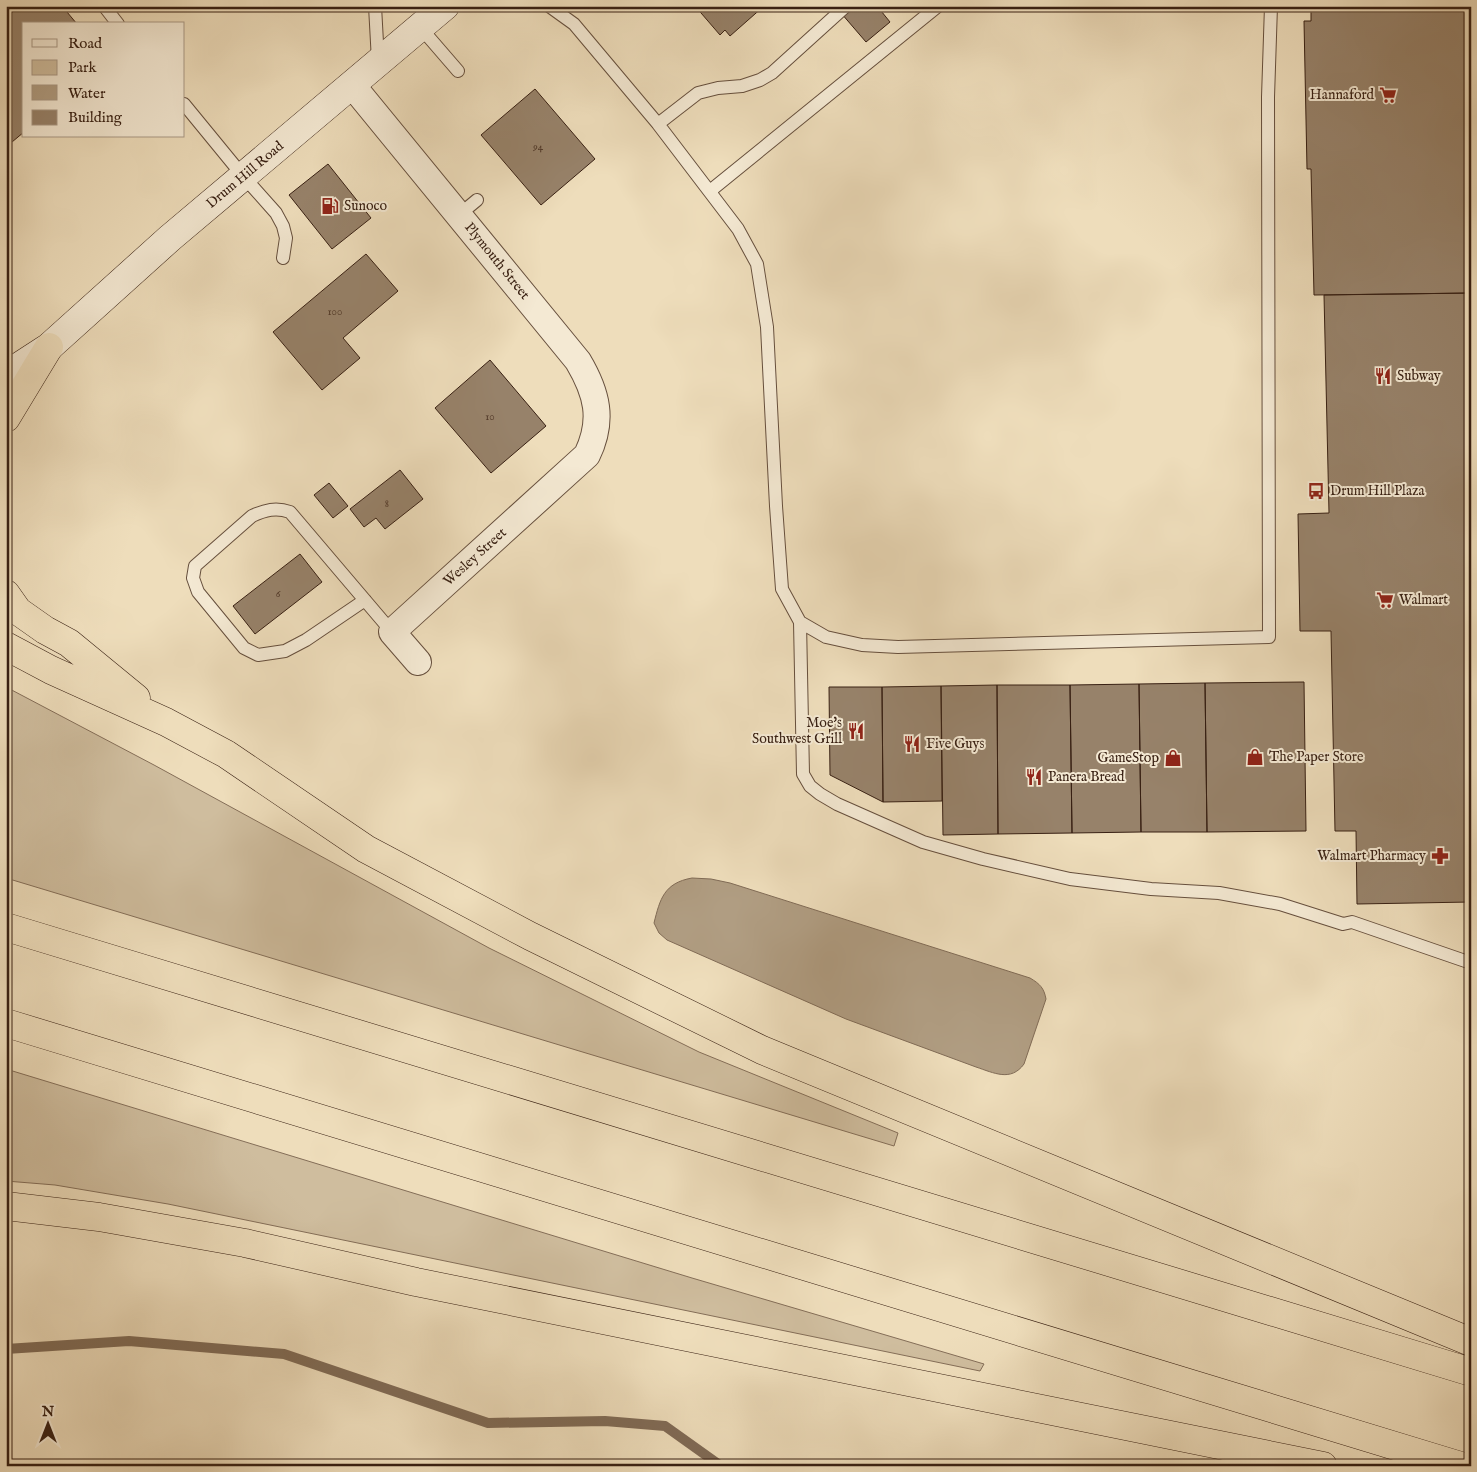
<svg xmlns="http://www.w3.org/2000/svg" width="1477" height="1472" viewBox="0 0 1477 1472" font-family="'IM FELL English',serif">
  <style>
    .green { fill: #cfbd9e; stroke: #846e58 }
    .water { fill: #b09d82; stroke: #806b56 }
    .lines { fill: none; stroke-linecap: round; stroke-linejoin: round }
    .stream { stroke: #806b56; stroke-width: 10 }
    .building { fill: #97826a; stroke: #382013 }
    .lane-casing { stroke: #664f3d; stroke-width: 14 }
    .street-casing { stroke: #664f3d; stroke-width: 28 }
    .secondary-casing { stroke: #382013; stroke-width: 29 }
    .highway-casing { stroke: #382013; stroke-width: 29 }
    .lane { stroke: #f4e9d3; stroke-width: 12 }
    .street { stroke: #f4e9d3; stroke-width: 26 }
    .secondary { stroke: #f4e9d3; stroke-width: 28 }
    .highway { stroke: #edb; stroke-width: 28 }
    .labels { text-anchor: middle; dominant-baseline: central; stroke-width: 4; stroke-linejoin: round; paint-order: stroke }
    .number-label { font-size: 11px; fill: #503829 }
    .poi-label { font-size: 14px; fill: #382013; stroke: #f4e9d3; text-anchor: start }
    .street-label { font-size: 14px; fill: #382013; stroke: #f4e9d3 }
  </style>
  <rect width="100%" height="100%" fill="#edb"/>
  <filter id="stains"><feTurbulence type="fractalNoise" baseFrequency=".004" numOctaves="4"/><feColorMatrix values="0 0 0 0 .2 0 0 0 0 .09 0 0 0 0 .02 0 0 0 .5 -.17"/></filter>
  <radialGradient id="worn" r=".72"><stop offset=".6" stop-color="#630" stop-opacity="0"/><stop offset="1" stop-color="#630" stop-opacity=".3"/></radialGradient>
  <path class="green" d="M6,687L154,765L489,948L699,1052L898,1133L894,1146L6,878Z
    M6,1069L692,1278L984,1364L980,1371L168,1204L55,1185L6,1181Z"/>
  <path class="water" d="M692,878L711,879L730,883L1030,978C1040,984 1044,988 1046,999L1024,1064C1011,1082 994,1073 976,1067L846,1019L667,940L659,933L654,923C660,899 664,883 692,878Z"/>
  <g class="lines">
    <path class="stream" d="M6,1349L129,1341L284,1354L488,1423L605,1421L665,1426L721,1466"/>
  </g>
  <path class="building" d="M16,6H62L77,24H24V132L6,147V10L9,13Z
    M695,6H764L730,36L725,30L720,35Z
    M835,6H877L890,22L866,42Z
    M1311,6H1471V293L1314,295L1311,169H1307L1304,21H1311Z
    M535,89L595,159L541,205L481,135Z
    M328,164L371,218L332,249L289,195Z
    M366,254L398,291L343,338L360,358L322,390L273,332Z
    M1471,293V902L1357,904L1356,831H1335L1331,631H1300L1298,514L1329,513L1324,295Z
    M490,360L546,426L491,473L435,408Z
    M400,470L423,499L385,529L376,518L364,527L350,509Z
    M329,483L348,506L333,518L314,495Z
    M300,554L322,582L255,634L233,606Z
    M1304,682L1306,831L1207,832L1205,683Z
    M1205,683L1207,832H1141L1139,684Z
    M1139,684L1141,832L1072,833L1070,685Z
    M997,685L998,834L943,835L941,686Z
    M997,685H1070L1072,833L998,834Z
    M941,686L942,801L883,802L882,687Z
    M829,687H882L883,802L830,775Z"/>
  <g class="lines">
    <g class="lane-casing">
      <path id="lane" d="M104,6L118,24
        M375,6L378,61
        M549,6L574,24L658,124L738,229L757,264L767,327L776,506L782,589L800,622L826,637L862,645L898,647L1269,637L1268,97L1271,6
        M420,27L458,71
        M184,104L243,176L276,213L283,226L286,238L283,258
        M658,124L698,93L718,88L742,86L760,80L772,73L846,6
        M710,191L938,6
        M459,215L477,200
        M365,600L306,640L285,651L258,655L244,648L198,592L193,578L195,566L252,516C265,510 276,507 290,512L392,632
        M800,622L803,774L810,786L820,794L837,804L923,842L983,859L1070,879L1151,889L1219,893L1280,904L1343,924L1352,922L1471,963"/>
    </g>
    <g class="street-casing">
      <path id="street" d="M352,85L578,361C597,393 604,420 587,455L392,632L418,662"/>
    </g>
    <g class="secondary-casing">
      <path id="secondary" d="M34,365L49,347L170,238L445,6
        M6,375L46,349"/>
    </g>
    <g class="highway-casing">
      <path id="highway" d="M6,418L49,347
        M6,594L18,611L45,630L69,643L136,698
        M6,646L51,670L166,722L226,754L366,849L530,936L762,1050L1471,1342
        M6,927L1471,1372
        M6,1023L1461,1466
        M6,1206L99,1217L245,1243L416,1282L1323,1466"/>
    </g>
    <use href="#lane" class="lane"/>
    <use href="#street" class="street"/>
    <use href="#secondary" class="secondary"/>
    <use href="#highway" class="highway"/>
  </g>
  <defs>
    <g id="supermarket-bare" transform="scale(1.35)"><path d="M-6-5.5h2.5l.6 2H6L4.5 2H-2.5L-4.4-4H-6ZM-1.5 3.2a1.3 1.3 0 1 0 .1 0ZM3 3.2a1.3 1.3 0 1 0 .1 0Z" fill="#8f2418" stroke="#f4e9d3" stroke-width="2.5" paint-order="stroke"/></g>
    <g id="fuel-bare" transform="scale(1.35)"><path d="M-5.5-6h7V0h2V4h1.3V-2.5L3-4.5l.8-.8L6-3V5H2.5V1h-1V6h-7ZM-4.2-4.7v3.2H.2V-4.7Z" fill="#8f2418" stroke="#f4e9d3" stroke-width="2.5" paint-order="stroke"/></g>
    <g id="restaurant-bare" transform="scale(1.35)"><path d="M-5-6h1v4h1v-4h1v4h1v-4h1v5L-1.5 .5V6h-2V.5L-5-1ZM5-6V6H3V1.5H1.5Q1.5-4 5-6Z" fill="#8f2418" stroke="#f4e9d3" stroke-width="2.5" paint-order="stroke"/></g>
    <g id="bus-bare" transform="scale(1.35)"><path d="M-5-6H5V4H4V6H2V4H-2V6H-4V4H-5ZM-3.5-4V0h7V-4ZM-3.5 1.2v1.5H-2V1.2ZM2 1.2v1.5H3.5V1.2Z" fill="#8f2418" stroke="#f4e9d3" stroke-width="2.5" paint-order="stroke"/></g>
    <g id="shop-bare" transform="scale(1.35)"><path d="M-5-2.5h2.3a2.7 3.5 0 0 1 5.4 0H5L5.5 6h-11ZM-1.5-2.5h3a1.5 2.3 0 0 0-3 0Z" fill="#8f2418" stroke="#f4e9d3" stroke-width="2.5" paint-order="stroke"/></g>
    <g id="pharmacy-bare" transform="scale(1.35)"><path d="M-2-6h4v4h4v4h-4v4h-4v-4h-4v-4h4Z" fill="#8f2418" stroke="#f4e9d3" stroke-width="2.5" paint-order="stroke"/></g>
  </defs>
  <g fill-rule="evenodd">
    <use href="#supermarket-bare" x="1388" y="95"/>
    <use href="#fuel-bare" x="330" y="206"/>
    <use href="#restaurant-bare" x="1383" y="376"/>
    <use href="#bus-bare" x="1316" y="491"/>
    <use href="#supermarket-bare" x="1385" y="600"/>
    <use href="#restaurant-bare" x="856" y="731"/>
    <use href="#restaurant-bare" x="912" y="744"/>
    <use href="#shop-bare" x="1255" y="757"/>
    <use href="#shop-bare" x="1173" y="758"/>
    <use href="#restaurant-bare" x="1034" y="777"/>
    <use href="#pharmacy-bare" x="1440" y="856"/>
  </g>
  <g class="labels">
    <g class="number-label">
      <text x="538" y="147">94</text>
      <text x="335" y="312">100</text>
      <text x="490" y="417">10</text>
      <text x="387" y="504">8</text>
      <text x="278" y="594">6</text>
    </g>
    <g class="poi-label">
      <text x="1374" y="95" text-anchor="end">Hannaford</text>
      <text x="344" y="206">Sunoco</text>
      <text x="1397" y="376">Subway</text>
      <text x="1330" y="491">Drum Hill Plaza</text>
      <text x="1399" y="600">Walmart</text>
      <text x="842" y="723" text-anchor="end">Moe's<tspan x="842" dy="16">Southwest Grill</tspan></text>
      <text x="926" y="744">Five Guys</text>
      <text x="1269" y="757">The Paper Store</text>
      <text x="1159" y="758" text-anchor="end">GameStop</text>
      <text x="1048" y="777">Panera Bread</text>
      <text x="1426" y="856" text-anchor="end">Walmart Pharmacy</text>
    </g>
    <g class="street-label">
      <text transform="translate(245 175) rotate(-40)">Drum Hill Road</text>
      <text transform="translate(497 261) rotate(51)">Plymouth Street</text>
      <text transform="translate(475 557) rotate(-42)">Wesley Street</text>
    </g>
  </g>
  <rect width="1477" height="1472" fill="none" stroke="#edb" stroke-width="25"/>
  <rect x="8" y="8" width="1462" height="1457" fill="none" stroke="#382013" stroke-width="2.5"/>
  <rect x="12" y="12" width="1452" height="1447" fill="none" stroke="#382013"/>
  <rect x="22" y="22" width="162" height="115" fill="#f4e9d3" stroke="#a99986"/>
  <rect x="32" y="39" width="25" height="8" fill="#f4e9d3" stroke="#a99986"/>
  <text x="68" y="48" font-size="15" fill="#382013">Road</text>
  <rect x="32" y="60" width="25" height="15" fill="#cfbd9e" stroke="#a99986"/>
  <text x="68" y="72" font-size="15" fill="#382013">Park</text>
  <rect x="32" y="85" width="25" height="15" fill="#b09d82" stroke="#a99986"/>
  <text x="68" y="98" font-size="15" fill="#382013">Water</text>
  <rect x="32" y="110" width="25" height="15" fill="#97826a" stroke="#a99986"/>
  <text x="68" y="122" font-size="15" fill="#382013">Building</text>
  <g transform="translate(48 1424)" stroke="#f4e9d3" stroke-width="4" paint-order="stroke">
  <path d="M0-4L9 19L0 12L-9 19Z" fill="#382013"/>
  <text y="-8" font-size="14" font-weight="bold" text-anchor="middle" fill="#382013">N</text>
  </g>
  <rect width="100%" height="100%" filter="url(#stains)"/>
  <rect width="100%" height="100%" fill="url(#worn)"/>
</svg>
